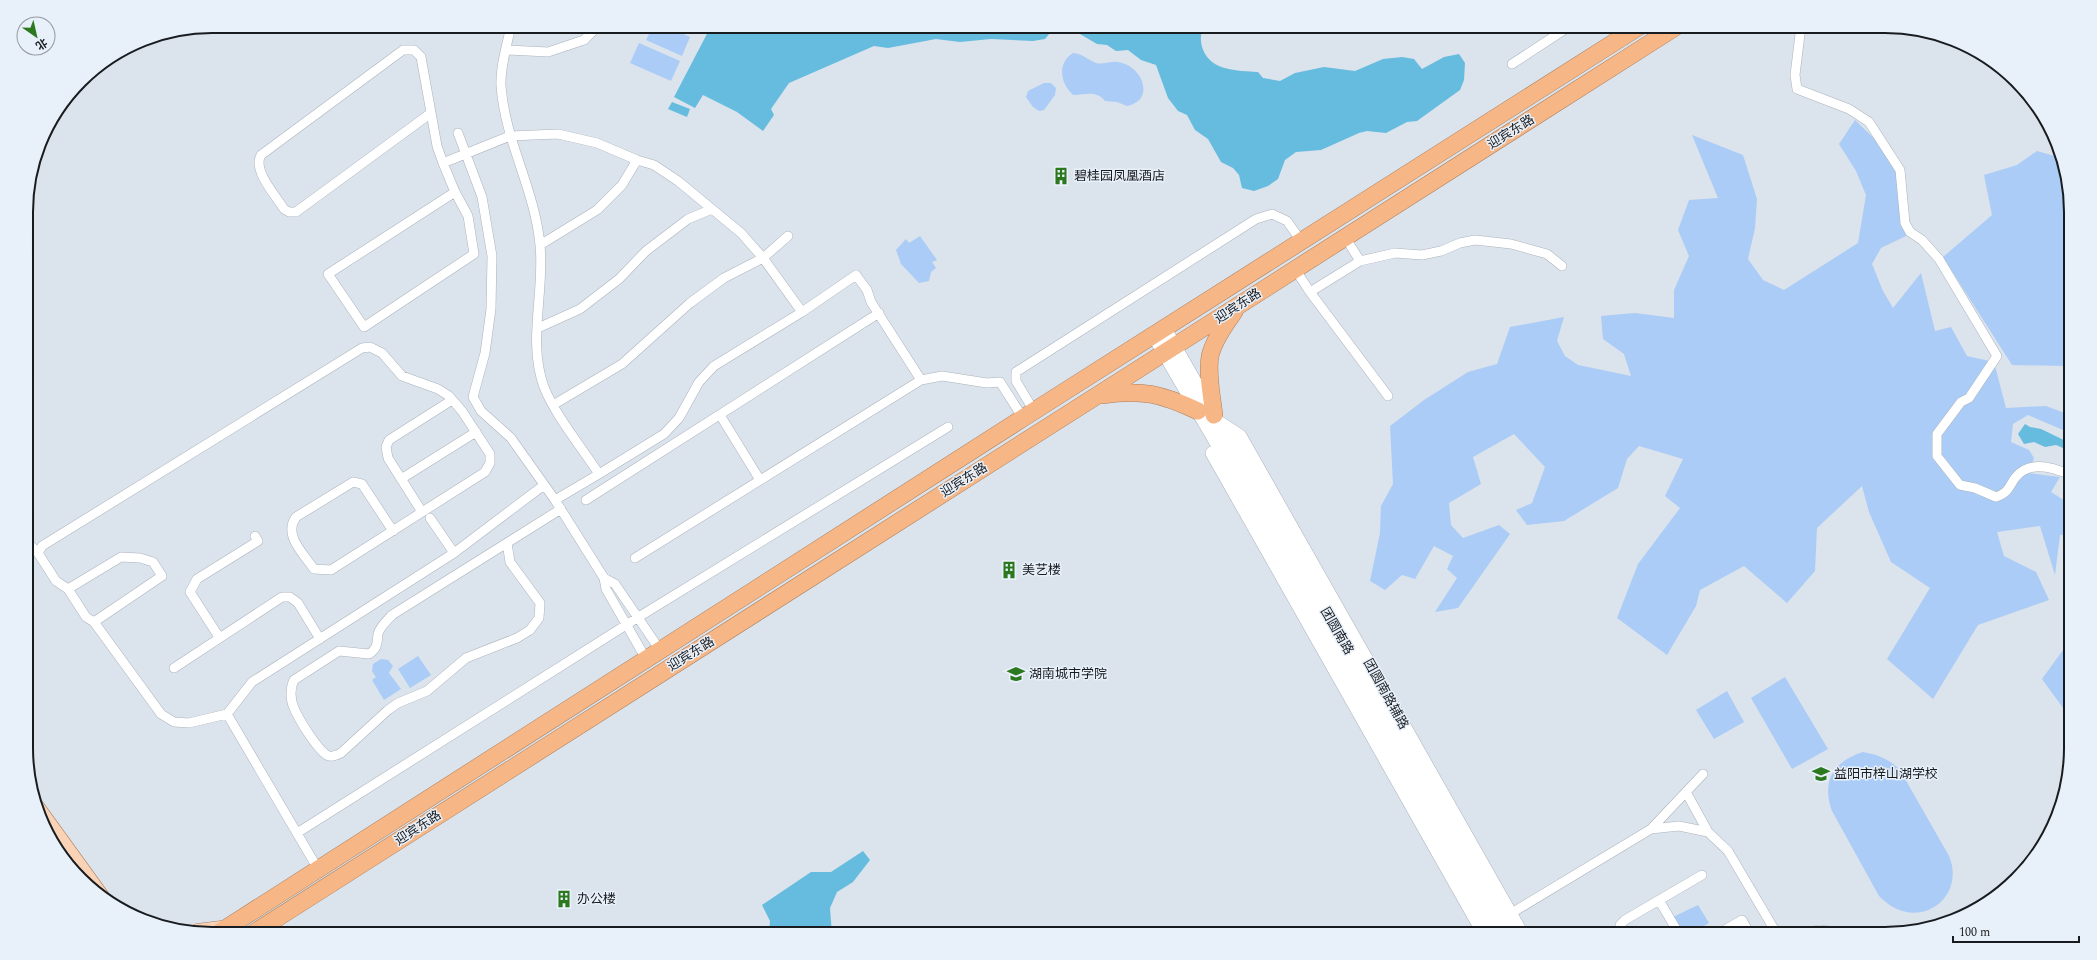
<svg xmlns="http://www.w3.org/2000/svg" width="2097" height="960" viewBox="0 0 2097 960" font-family="Spectral,'Noto Sans SC',serif">
  <style>
    .green { fill: #abccf6 }
    .water { fill: #66bcde }
    .lines { fill: none; stroke-linecap: round; stroke-linejoin: round }
    .street-casing { stroke: #abb3bc; stroke-width: 10 }
    .secondary-casing { stroke: #abb3bc; stroke-width: 14 }
    .primary-casing { stroke: #a98061; stroke-width: 15 }
    .highway-casing { stroke: #a98061; stroke-width: 18 }
    .street { stroke: #fff; stroke-width: 9 }
    .secondary { stroke: #fff; stroke-width: 13 }
    .primary { stroke: #fad3b6; stroke-width: 14 }
    .highway { stroke: #f7b685; stroke-width: 17 }
    .labels { text-anchor: middle; dominant-baseline: central; stroke-width: 3; stroke-linejoin: round; paint-order: stroke }
    .street-label { font-size: 13px; fill: #191c1f; stroke: #e8f0fa }
    .poi-label { font-size: 13px; fill: #191c1f; stroke: #e8f0fa; text-anchor: start }
    .rim { fill: none; stroke: #191c1f; stroke-width: 2 }
  </style>
  <rect width="100%" height="100%" fill="#dbe3ec"/>
  <path class="green" d="M653,26H667L690,37L682,56L646,40Z
    M639,43L680,61L671,81L630,63Z
    M1073,53C1083,54 1088,60 1096,63C1103,65 1111,61 1118,62C1132,64 1146,78 1143,93C1141,101 1135,104 1127,106L1117,102L1105,101C1096,90 1086,95 1073,95C1060,83 1057,63 1073,53Z
    M1044,83H1051L1056,88L1055,95L1044,110L1039,111L1033,107L1026,97L1028,91Z
    M1855,120L1891,155L1900,186V211L1906,236L1881,248L1872,264L1883,291L1893,308L1921,273L1935,331L1951,327L1967,356L1994,362L2006,408L2046,406L2070,415V433L2028,415L2013,424L2011,442L2029,450L2034,458L2029,473L2060,477L2051,492L2070,504V535H2060L2055,575L2040,526L1997,532L2004,556L2036,572L2049,600L1978,625L1933,699L1887,659L1930,588L1891,562L1869,512L1862,486L1817,528L1815,571L1787,603L1744,566L1700,590L1696,606L1667,655L1617,618L1638,564L1680,508L1665,496L1683,459L1639,446L1627,459L1618,488L1564,521L1527,525L1516,510L1532,503L1545,467L1514,434L1473,457L1481,484L1449,503L1451,525L1463,538L1499,525L1510,534L1458,608L1435,612L1457,578L1447,569L1453,556L1434,546L1415,579L1402,575L1385,590L1370,581L1380,533L1381,506L1393,484L1390,426L1424,400L1468,372L1497,364L1510,327L1564,317L1557,341L1565,356L1578,365L1631,376L1624,354L1603,339L1601,316L1635,313L1674,318V290L1689,256L1678,230L1689,200L1718,198L1692,135L1743,155L1757,199L1755,228L1748,259L1763,280L1784,290L1858,243L1866,195L1856,171L1839,144Z
    M2037,151L2058,157L2061,155L2069,188L2070,372L2066,366L2012,365L1943,257L1992,215L1984,175L2017,165Z
    M920,236L937,260L932,262L936,268L931,272L929,281L919,283L901,264L896,250L906,239L909,243Z
    M2071,639V719L2042,679Z
    M418,656L431,675L410,688L398,669Z
    M381,659L388,660L393,666L389,673L401,689L384,700L372,680L376,677L372,671L373,664Z
    M1785,677L1828,749L1792,769L1751,698Z
    M1727,691L1744,722L1714,739L1696,710Z
    M1863,752C1879,755 1889,759 1900,770L1949,856C1967,899 1916,935 1879,896L1832,811C1821,781 1834,761 1863,752Z
    M1698,905L1709,923L1697,930L1696,928L1686,934H1682L1673,917Z"/>
  <path class="water" d="M729,26H1056L1045,39L1033,41L991,39L960,42L936,39L888,48L874,46L789,83L771,109L774,115L763,131L737,112L703,95L695,108L674,97L709,30L727,29Z
    M1073,26H1204C1197,39 1202,56 1215,64C1226,71 1245,71 1258,72L1263,78L1280,81L1295,73L1324,67L1355,71L1383,59L1402,57L1414,59L1422,69L1444,57L1459,54L1465,63L1464,80L1460,90L1417,121L1407,122L1386,133L1367,131L1359,133L1321,150L1296,152L1285,160L1278,179L1268,186L1254,191L1242,188L1239,175L1233,168L1221,162L1208,139L1195,130L1187,115L1178,111L1168,98L1156,65L1141,60L1128,50L1116,51L1107,45L1097,44L1073,30Z
    M672,102L690,109L687,117L668,109Z
    M2025,424L2030,427L2041,429L2070,443V451L2056,445L2045,447L2034,442L2024,444L2018,434Z
    M863,851L870,860L853,882L837,892L830,908L832,934H769L770,921L762,905L811,872H831Z"/>
  <g class="lines">
    <g class="street-casing">
      <path id="street" d="M511,26C507,45 500,67 501,86C505,141 535,190 540,245C545,292 527,341 544,387C555,415 582,448 599,474L664,434L679,418L699,382L714,366L802,312L856,275L867,290L871,302L921,380L942,376L987,383L1000,382L1023,418
        M1801,26L1795,75L1797,89L1849,109L1869,122L1900,170L1905,223L1910,232L1922,240L1939,259L1997,356L1969,398L1961,402L1937,434V456L1960,485L1975,488L1996,497C2009,492 2008,488 2015,478C2029,460 2053,467 2070,475
        M506,50L548,52L584,40L598,26
        M1512,64L1570,26
        M431,113L296,212H289L284,209C276,196 252,170 261,155L403,50H414L421,57L437,146L443,163
        M458,133L482,197L492,256L491,309L485,353L473,397L481,411L511,438L555,500L604,578
        M455,192L328,274L364,327L474,254L468,216L455,192L443,163L510,136L558,134L597,143L637,160
        M1345,237L1360,261
        M540,245L597,210L622,185L637,160L654,165L678,181L741,233L763,258L802,312
        M1295,269L1310,292L1388,396
        M1310,292L1360,261L1395,253L1422,255L1441,251L1460,243L1475,240L1511,244L1547,254L1562,266
        M538,328L580,309L619,279L646,251L688,219L712,209
        M553,405L622,364L690,303L724,278L763,258L788,236
        M1034,411L1016,381V372L1256,219L1272,214L1287,221L1301,241
        M720,415L760,480
        M401,479L476,432
        M555,500L599,474
        M586,500L879,313
        M422,512L388,458L386,447L389,440L452,400
        M430,518L454,553
        M27,542L38,553
        M507,543L510,562L540,603L539,618L530,630L517,638L466,658L427,691L398,703L388,710L341,753C337,755 333,757 329,756C319,753 298,718 294,708C290,699 290,688 294,680L339,651L369,654C378,648 377,643 378,634C380,626 387,621 392,615L561,509
        M635,558L921,380
        M68,589L121,557L140,558L153,562L162,576L94,622
        M219,637L190,592L197,579L258,541L255,536
        M646,659L606,589L604,578L615,584L660,650
        M174,668L282,597H290L298,603L320,639
        M227,714L189,723L174,722L161,714L94,622L86,617L68,589L56,581L38,553L42,546L362,348L370,347L382,353L402,376L438,389L449,396L462,411L490,454V463L485,472L331,570L314,569C303,553 283,535 296,517L353,482L362,484L393,531
        M1686,792L1708,832
        M1651,829L1703,774
        M297,833L637,618L948,427
        M318,869L227,714L252,682L454,553L544,485
        M1659,900L1679,934
        M1505,917L1651,829L1679,826L1708,832L1728,851L1774,929L1782,934
        M1620,934V925L1625,920L1702,875
        M1718,934L1742,920L1750,934
        M1803,934L1818,930L1865,934"/>
    </g>
    <g class="secondary-casing">
      <path id="secondary" d="M1165,329L1509,934
        M1154,336L1338,652L1497,934
        M1220,423L1240,436L1522,934
        M1212,453L1484,934"/>
    </g>
    <g class="primary-casing">
      <path id="primary" d="M36,805L104,899
        M197,931L229,927"/>
    </g>
    <g class="highway-casing">
      <path id="highway" d="M1102,395C1142,389 1162,394 1198,411
        M1214,415C1212,397 1207,375 1210,356C1214,340 1225,325 1234,312
        M217,934L1023,418L1640,26
        M252,934L1677,26"/>
    </g>
    <use href="#street" class="street"/>
    <use href="#secondary" class="secondary"/>
    <use href="#primary" class="primary"/>
    <use href="#highway" class="highway"/>
  </g>
  <defs>
    <g id="building-bare" transform="scale(1.38)"><path d="M-4-6H4V6H1V3H-1V6H-4ZM-2.5-4.3h1.7v1.8h-1.7ZM.8-4.3h1.7v1.8H.8ZM-2.5-1h1.7V.8h-1.7ZM.8-1h1.7V.8H.8Z" fill="#2c781f" stroke="#e8f0fa" stroke-width="2.5" paint-order="stroke"/></g>
    <g id="university-bare" transform="scale(1.38)"><path d="M0-5L7-2L0 1L-7-2ZM-4 1L0 2.5L4 1V4Q0 6-4 4Z" fill="#2c781f" stroke="#e8f0fa" stroke-width="2.5" paint-order="stroke"/></g>
    <g id="school-bare" transform="scale(1.38)"><path d="M0-5L7-2L0 1L-7-2ZM-4 1L0 2.5L4 1V4Q0 6-4 4Z" fill="#2c781f" stroke="#e8f0fa" stroke-width="2.5" paint-order="stroke"/></g>
  </defs>
  <g fill-rule="evenodd">
    <use href="#building-bare" x="1061" y="176"/>
    <use href="#building-bare" x="1009" y="570"/>
    <use href="#university-bare" x="1016" y="674"/>
    <use href="#school-bare" x="1821" y="774"/>
    <use href="#building-bare" x="564" y="899"/>
  </g>
  <g class="labels">
    <g class="street-label">
      <text transform="translate(1511 132) rotate(-32)">迎宾东路</text>
      <text transform="translate(1238 306) rotate(-33)">迎宾东路</text>
      <text transform="translate(964 480) rotate(-32)">迎宾东路</text>
      <text transform="translate(1337 631) rotate(60)">团圆南路</text>
      <text transform="translate(691 654) rotate(-32)">迎宾东路</text>
      <text transform="translate(1386 694) rotate(61)">团圆南路辅路</text>
      <text transform="translate(418 828) rotate(-33)">迎宾东路</text>
    </g>
    <g class="poi-label">
      <text x="1074" y="176">碧桂园凤凰酒店</text>
      <text x="1022" y="570">美艺楼</text>
      <text x="1029" y="674">湖南城市学院</text>
      <text x="1834" y="774">益阳市梓山湖学校</text>
      <text x="577" y="899">办公楼</text>
    </g>
  </g>
  <path d="M0 0H2097V960H0ZM212 33H1885A179 179 0 0 1 2064 212V748A179 179 0 0 1 1885 927H212A179 179 0 0 1 33 748V212A179 179 0 0 1 212 33Z" fill="#e8f0fa" fill-rule="evenodd"/>
  <path class="rim" d="M212 33H1885A179 179 0 0 1 2064 212V748A179 179 0 0 1 1885 927H212A179 179 0 0 1 33 748V212A179 179 0 0 1 212 33Z"/>
  <g transform="translate(36 36) rotate(146)"><circle r="19" fill="#e8f0fa" stroke="#959ba2"/>
  <path d="M0-3L7 15L0 10L-7 15Z" fill="#2c781f"/>
  <text y="-6" font-size="11" font-weight="bold" text-anchor="middle" fill="#191c1f">北</text>
  </g>
  <path d="M1953 936v6h126v-6" fill="none" stroke="#191c1f" stroke-width="2"/>
  <text x="1959" y="936" font-size="12" fill="#191c1f" stroke="#e8f0fa" stroke-width="3" paint-order="stroke">100 m</text>
</svg>
